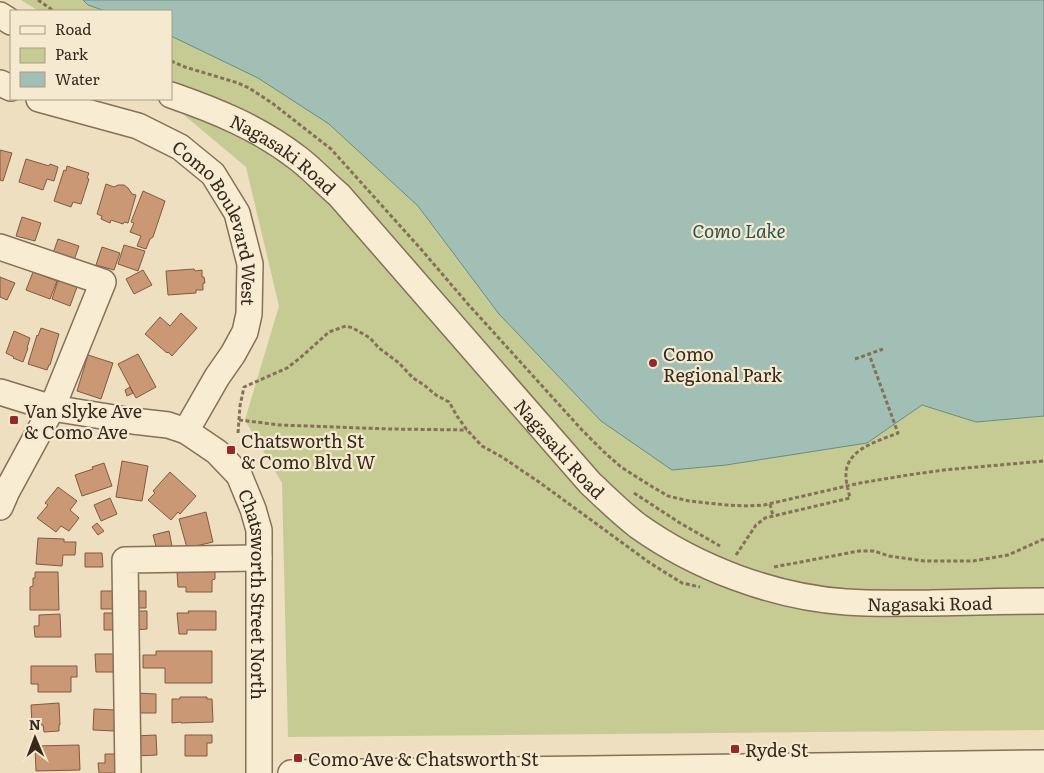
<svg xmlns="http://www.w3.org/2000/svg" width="1044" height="773" viewBox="0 0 1044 773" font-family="Literata,serif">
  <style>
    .green { fill: #c5cb93 }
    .water { fill: #a2bfb6; stroke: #6a8c84 }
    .building { fill: #cb9875; stroke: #84593e }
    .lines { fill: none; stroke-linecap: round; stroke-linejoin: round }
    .minor-casing { stroke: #867058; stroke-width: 28 }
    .path { stroke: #867058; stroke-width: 3; stroke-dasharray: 4 2.5; stroke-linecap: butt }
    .minor { stroke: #f8edd2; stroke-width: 25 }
    .poi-dot { fill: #94282a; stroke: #f5e9cf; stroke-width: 2 }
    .labels { text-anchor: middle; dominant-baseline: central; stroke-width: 4.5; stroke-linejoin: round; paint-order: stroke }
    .street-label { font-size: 18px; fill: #35281c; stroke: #f5e9cf }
    .poi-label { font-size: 18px; fill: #35281c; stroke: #f5e9cf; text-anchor: start }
    .water-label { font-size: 19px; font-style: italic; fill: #2b5552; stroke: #f5e9cf }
  </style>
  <rect width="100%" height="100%" fill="#eddfbf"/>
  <path class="green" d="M21,0H1044V730L288,737L282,483L245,420L279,306L246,167L165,99H171V11H39Z"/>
  <path class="water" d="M83,0H1044V416L976,422L922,405L867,443L726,465L672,470L601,421L499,314L418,206L329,124L258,78L171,36V11H105L88,5Z"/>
  <path class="building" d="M0,150L12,153L3,181L0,180Z
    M26,159L49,166L50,164L58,167L54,181L47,179L43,190L19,182Z
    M67,166L89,173L87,178L89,179L81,204L73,202L71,207L54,201L64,170L66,171Z
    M106,184L114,187L118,185H124L128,188L132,194L136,195L128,223L124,222L123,224L111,220L110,223L101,219L102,216L97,214Z
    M143,191L165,201L153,237L150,239L146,249L137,246L141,236L130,232L134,223L131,222Z
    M22,217L41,223L35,241L16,236Z
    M58,239L79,246L72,266L51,259Z
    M124,245L145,251L138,271L118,264Z
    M102,247L120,253L114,270L96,265Z
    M194,269L195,271L202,270V277H204L205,283H203V290H196V293L168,295L166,271Z
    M143,270L152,285L134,294L126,279Z
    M33,272L57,281L50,299L26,290Z
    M0,277L15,283L7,300L0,297Z
    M58,280L77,287L70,306L52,299Z
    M181,313L197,328L172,356L168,352L167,353L145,334L160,317L170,326Z
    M41,328L59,334L50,365H49L47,370L28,364L37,335L38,336Z
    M14,331L30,338L27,348H28L23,362L13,358L14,357L6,353Z
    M138,354L156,387L136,398L118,364Z
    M88,355L113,363L101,399L77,391Z
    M130,387L133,393L127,396L125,390Z
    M122,461L148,466L142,501L116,497Z
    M104,463L112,486L82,496L75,475L93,469L92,467Z
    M170,472L196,496L180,514L178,512L171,520L148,500L155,493L153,491Z
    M58,487L77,501L70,510L79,518L69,531L61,526L56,532L37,518L48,505L45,503Z
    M110,498L117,514L101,521L94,505Z
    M206,512L213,542L187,548L179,519Z
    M97,523L104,531L98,535L92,527Z
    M169,531L172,546L157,550L153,535Z
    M38,538L64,539V542H76L75,555H63L62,566L36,564Z
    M85,553H102L103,567H85Z
    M215,569V579L212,580V592H186V587H178L177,572Z
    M35,572H58L59,610H30V587L33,586V578H35Z
    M101,591H115V609H101Z
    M132,591H146V608H133Z
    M133,611H147V629L134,630Z
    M188,611H216V630H187V634H179L177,613H189Z
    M104,613H116V630H104Z
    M60,614L61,637H35L34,626H39V615Z
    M156,651H212V683H165V668H143V655H156Z
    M95,654H114L115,672H96Z
    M31,666H77V677H71V692H38V684H31Z
    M137,693L156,694V713H136Z
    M180,697H207V699H212L213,722L181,723V722L172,723V699H180Z
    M59,703L60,725H59V731L44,732L43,725L32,724L31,705Z
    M94,709L116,710L115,731L93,730Z
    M156,735L157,755L135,756L134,736Z
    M185,735H212V743H207V756H185Z
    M79,745L80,770L36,771L35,746Z
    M105,754H117L118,773H99L98,763H105Z"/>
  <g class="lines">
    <g class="minor-casing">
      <g id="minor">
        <path d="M0,15L11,22"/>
        <path d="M0,83L11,88"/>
        <path id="s1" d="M171,95C217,111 259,128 299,159C313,170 325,183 339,195L590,483C605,497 621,513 638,526C697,568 774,597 846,602C874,604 902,603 930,603C968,602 1006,601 1044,601"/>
        <path id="s2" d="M39,99L138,126L180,147L213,174L237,213L250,264L249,314L245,332L233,354L217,377L186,431"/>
        <path d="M0,247L103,282L52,408L7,491L0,507"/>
        <path id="s3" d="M0,392L52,408L133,421L168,425L186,431L217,452L239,475L253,509L259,530V773"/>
        <path d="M128,773L125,560L259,558"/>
        <path d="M291,773L1044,763"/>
      </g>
    </g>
    <path class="path" d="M38,0L54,11
      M171,61L185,67L238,83L249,88L272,103L331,149L420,248L467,303L582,430L603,451L621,467L651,486L668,496L689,501L726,505L748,506L764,505L860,483L908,475L944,470L1044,461
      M855,359L883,349
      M239,420L280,425L390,429L467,430
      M238,433L240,406L244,387L287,368L300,358L329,332L346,326L353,328L370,338L379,348L399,363L413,378L424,385L436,395L449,402L457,416L467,430L482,446L502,457L539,482L650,563L682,583L700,587
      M634,493L680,523L720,546
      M770,504L773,516
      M736,555L756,525L765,518L850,498C848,489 844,477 847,467C853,447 881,440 898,433L869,354
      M774,567L859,551H874L889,556L924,561H973L1008,555L1044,539"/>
    <use href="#minor" class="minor"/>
  </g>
  <g class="poi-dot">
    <circle cx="653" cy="363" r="5"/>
    <rect x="9" y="415" width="10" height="10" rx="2.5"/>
    <rect x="226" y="445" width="10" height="10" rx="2.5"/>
    <rect x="730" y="744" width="10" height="10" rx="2.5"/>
    <rect x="293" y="753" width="10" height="10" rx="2.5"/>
  </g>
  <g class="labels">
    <g class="street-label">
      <text stroke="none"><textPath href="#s1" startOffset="128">Nagasaki Road</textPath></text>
      <text stroke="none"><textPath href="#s2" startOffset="238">Como Boulevard West</textPath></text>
      <text stroke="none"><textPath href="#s1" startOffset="534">Nagasaki Road</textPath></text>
      <text stroke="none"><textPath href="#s3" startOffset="382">Chatsworth Street North</textPath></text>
      <text stroke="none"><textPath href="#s1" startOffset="952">Nagasaki Road</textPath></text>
    </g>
    <g class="poi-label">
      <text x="663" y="353">Como<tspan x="663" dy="21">Regional Park</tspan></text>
      <text x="24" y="410">Van Slyke Ave<tspan x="24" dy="21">&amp; Como Ave</tspan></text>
      <text x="241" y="440">Chatsworth St<tspan x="241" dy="21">&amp; Como Blvd W</tspan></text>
      <text x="745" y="749">Ryde St</text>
      <text x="308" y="758">Como Ave &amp; Chatsworth St</text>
    </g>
    <g class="water-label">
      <text x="739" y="230">Como Lake</text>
    </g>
  </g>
  <rect x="10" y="10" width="162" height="90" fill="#f5e9cf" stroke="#a89c87"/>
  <rect x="20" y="26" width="25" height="8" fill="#f8edd2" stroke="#a89c87"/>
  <text x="55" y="35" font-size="15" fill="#35281c">Road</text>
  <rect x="20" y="48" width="25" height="15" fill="#c5cb93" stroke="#a89c87"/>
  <text x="55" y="60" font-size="15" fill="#35281c">Park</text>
  <rect x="20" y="72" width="25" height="15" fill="#a2bfb6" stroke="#a89c87"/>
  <text x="55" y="85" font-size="15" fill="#35281c">Water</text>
  <g transform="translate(35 738) rotate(359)" stroke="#f5e9cf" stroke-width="4" paint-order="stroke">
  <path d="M0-4L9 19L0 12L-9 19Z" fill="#35281c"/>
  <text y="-8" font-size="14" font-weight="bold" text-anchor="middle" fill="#35281c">N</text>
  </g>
</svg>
